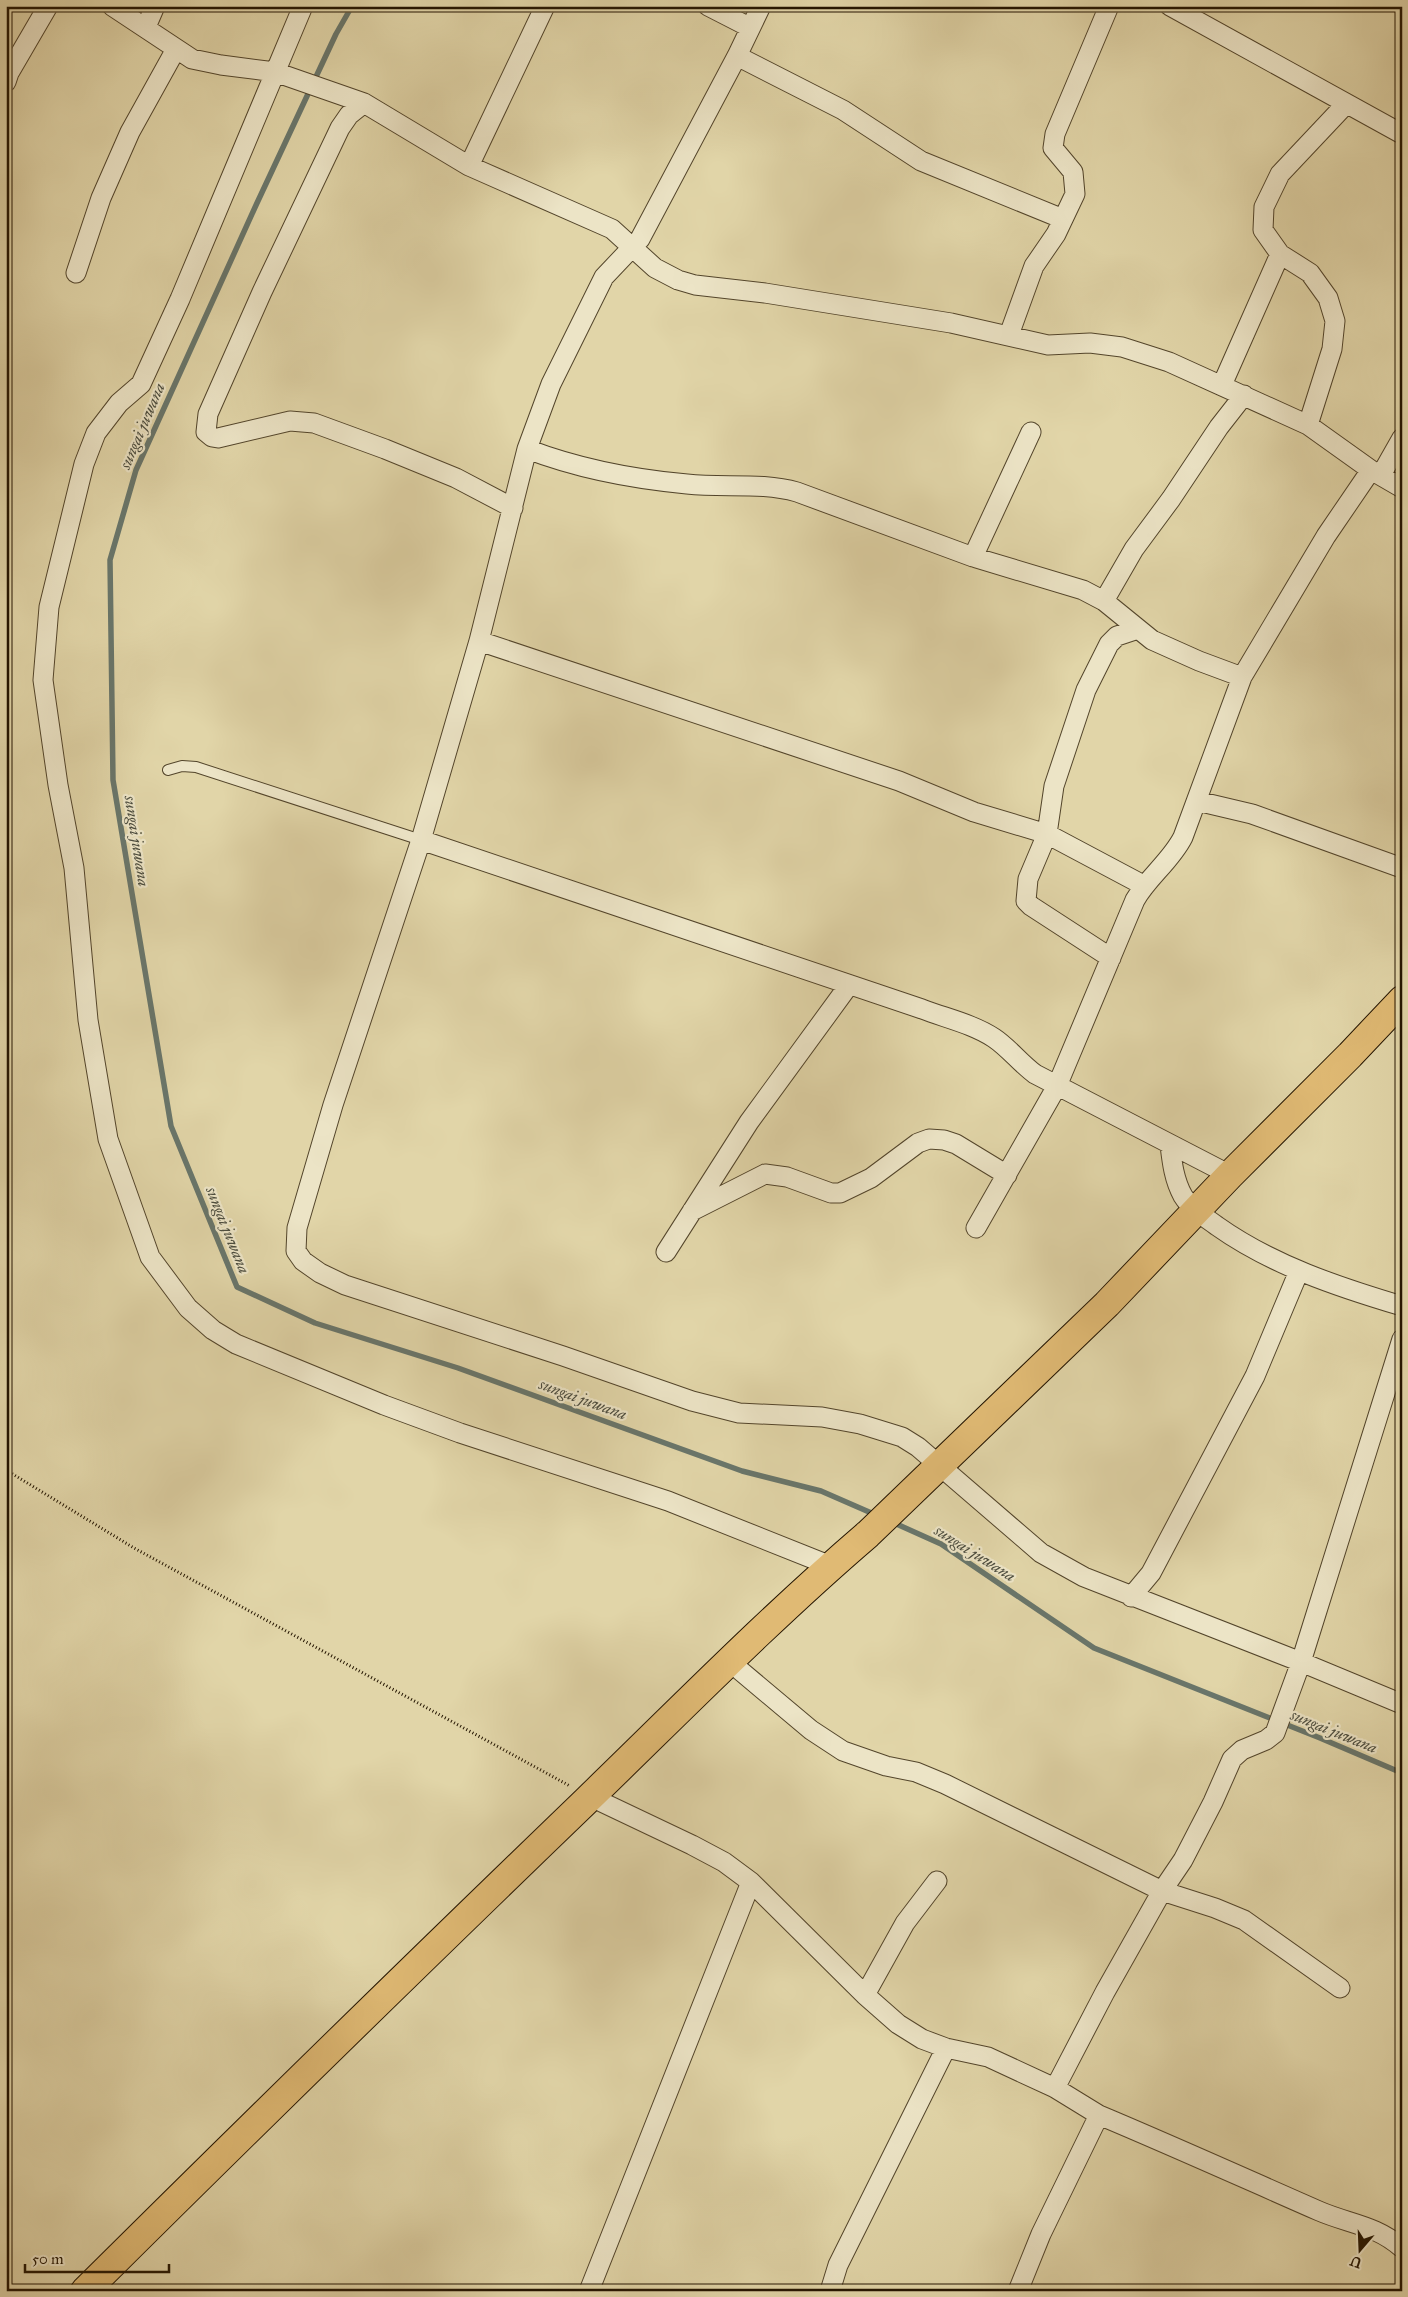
<svg xmlns="http://www.w3.org/2000/svg" width="1408" height="2297" viewBox="0 0 1408 2297" font-family="'IM FELL Great Primer',serif">
  <style>
    .lines { fill: none; stroke-linecap: round; stroke-linejoin: round }
    .stream { stroke: #69766b; stroke-width: 5.5 }
    .service-casing { stroke: #53452b; stroke-width: 12 }
    .minor-casing { stroke: #53452b; stroke-width: 21 }
    .primary-casing { stroke: #241501; stroke-width: 30 }
    .path { stroke: #241501; stroke-width: 3; stroke-dasharray: 1 2.5; stroke-linecap: butt }
    .service { stroke: #ece4c6; stroke-width: 10 }
    .minor { stroke: #ece4c6; stroke-width: 19 }
    .primary { stroke: #e0ba74; stroke-width: 28 }
    .labels { text-anchor: middle; dominant-baseline: central; stroke-width: 4.5; stroke-linejoin: round; paint-order: stroke }
    .water-label { font-size: 16px; font-style: italic; fill: #4c4d3f; stroke: #ece4c6 }
  </style>
  <rect width="100%" height="100%" fill="#e1d5a8"/>
  <filter id="stains"><feTurbulence type="fractalNoise" baseFrequency=".004" numOctaves="4"/><feColorMatrix values="0 0 0 0 .2 0 0 0 0 .09 0 0 0 0 .02 0 0 0 .5 -.17"/></filter>
  <radialGradient id="worn" r=".72"><stop offset=".6" stop-color="#630" stop-opacity="0"/><stop offset="1" stop-color="#630" stop-opacity=".3"/></radialGradient>
  <g class="lines">
    <path class="stream" d="M352,6L336,34L257,203L136,470L110,560L113,780L171,1126L237,1287L315,1323L458,1368L742,1471L821,1491L876,1515
      M892,1522L941,1544L1094,1648L1320,1738L1402,1773"/>
    <g class="service-casing">
      <path id="service" d="M168,770L182,766L196,767L421,840"/>
    </g>
    <g class="minor-casing">
      <path id="minor" d="M112,6L192,59L221,65L275,72L364,103L469,166L612,229L655,268L678,280L695,285L765,293L951,323L1048,345L1090,343L1122,347L1169,362L1308,425L1371,470L1402,488
        M303,6L180,299L141,384L119,403L96,433L84,464L49,607L43,680L58,785L74,868L88,1020L108,1139L150,1257L188,1308L213,1330L236,1344L384,1405L460,1433L668,1501L831,1566
        M708,6L749,27
        M761,6L737,56L640,239L604,277L551,384L527,449L479,641L421,840L922,1009C945,1018 973,1024 994,1038C1009,1048 1020,1063 1035,1074L1230,1175
        M1170,6L1402,134
        M146,27L155,6
        M737,56L843,110L921,161L1063,219
        M6,82L9,73L48,6
        M364,103L349,115L340,128L262,292L208,414L206,432L212,437L218,438L290,421L314,423L385,449L456,478L513,508
        M469,166L545,6
        M76,273L101,198L130,132L176,49
        M1009,335L1034,266L1056,234L1075,194L1073,172L1053,148L1055,134L1109,6
        M1222,385L1280,254
        M1308,425L1332,349L1335,321L1328,298L1310,273L1280,254L1263,230L1264,207L1280,174L1346,104
        M527,449C579,469 632,479 687,484C724,488 762,482 797,492L973,557L1083,590L1104,601L1152,640L1199,661L1242,677
        M1381,475L1402,438
        M973,557L1031,432
        M1104,601L1134,549L1171,499L1219,427L1244,395
        M479,641L899,781L974,812L1047,834L1143,885
        M1197,801L1252,814L1402,868
        M421,840L333,1105L297,1228L296,1251L303,1261L320,1273L345,1285L563,1356L692,1401L739,1413L822,1417L860,1424L902,1437L918,1447L1041,1553L1084,1577L1301,1662L1402,1704
        M1111,958L1031,906L1026,901L1028,879L1047,834L1054,786L1086,690L1109,644L1117,636L1138,629
        M1170,1145C1172,1162 1174,1180 1183,1196C1191,1209 1205,1217 1217,1226C1272,1265 1338,1287 1402,1306
        M692,1211L765,1174L787,1177L831,1193H840L871,1178L918,1143L929,1139L944,1140L956,1144L1007,1175
        M976,1228L1057,1086L1135,900C1148,877 1171,861 1183,837L1242,677L1326,536L1371,470
        M666,1252L749,1122L849,985
        M1131,1597L1151,1573L1255,1376L1299,1271
        M730,1662L811,1730L843,1751L886,1766L916,1772L945,1784L1162,1891L1215,1908L1244,1920L1340,1988
        M591,1797L692,1845L724,1862L751,1882L865,1995L898,2024L922,2039L946,2048L988,2057L1055,2088L1099,2115L1041,2234L1018,2291
        M865,1995L905,1923L937,1881
        M1055,2088L1105,1992L1162,1891L1183,1860L1213,1802L1232,1759L1242,1750L1266,1740L1275,1733L1301,1662L1402,1339
        M1099,2115C1173,2146 1246,2179 1319,2211C1349,2224 1376,2225 1402,2248
        M589,2291L751,1882
        M830,2291L838,2265L946,2048"/>
    </g>
    <g class="primary-casing">
      <path id="primary" d="M85,2291C251,2126 418,1963 586,1801C679,1711 770,1618 868,1534L1107,1304L1230,1175L1350,1055L1402,1000"/>
    </g>
    <path class="path" d="M6,1470L134,1548L570,1786"/>
    <use href="#service" class="service"/>
    <use href="#minor" class="minor"/>
    <use href="#primary" class="primary"/>
  </g>
  <g class="labels">
    <g class="water-label">
      <text transform="translate(142 426) rotate(-67)">sungai juwana</text>
      <text transform="translate(137 841) rotate(81)">sungai juwana</text>
      <text transform="translate(228 1230) rotate(68)">sungai juwana</text>
      <text transform="translate(583 1399) rotate(20)">sungai juwana</text>
      <text transform="translate(975 1553) rotate(32)">sungai juwana</text>
      <text transform="translate(1334 1731) rotate(22)">sungai juwana</text>
    </g>
  </g>
  <rect width="1408" height="2297" fill="none" stroke="#e1d5a8" stroke-width="25"/>
  <rect x="8" y="8" width="1393" height="2282" fill="none" stroke="#241501" stroke-width="2.5"/>
  <rect x="12" y="12" width="1383" height="2272" fill="none" stroke="#241501"/>
  <g transform="translate(1360 2250) rotate(199)" stroke="#ece4c6" stroke-width="4" paint-order="stroke">
  <path d="M0-4L9 19L0 12L-9 19Z" fill="#241501"/>
  <text y="-8" font-size="14" font-weight="bold" text-anchor="middle" fill="#241501">U</text>
  </g>
  <path d="M25 2264v8h144v-8" fill="none" stroke="#241501" stroke-width="2.5"/>
  <text x="32" y="2264" font-size="15" fill="#241501" stroke="#ece4c6" stroke-width="4" paint-order="stroke">50 m</text>
  <rect width="100%" height="100%" filter="url(#stains)"/>
  <rect width="100%" height="100%" fill="url(#worn)"/>
</svg>
